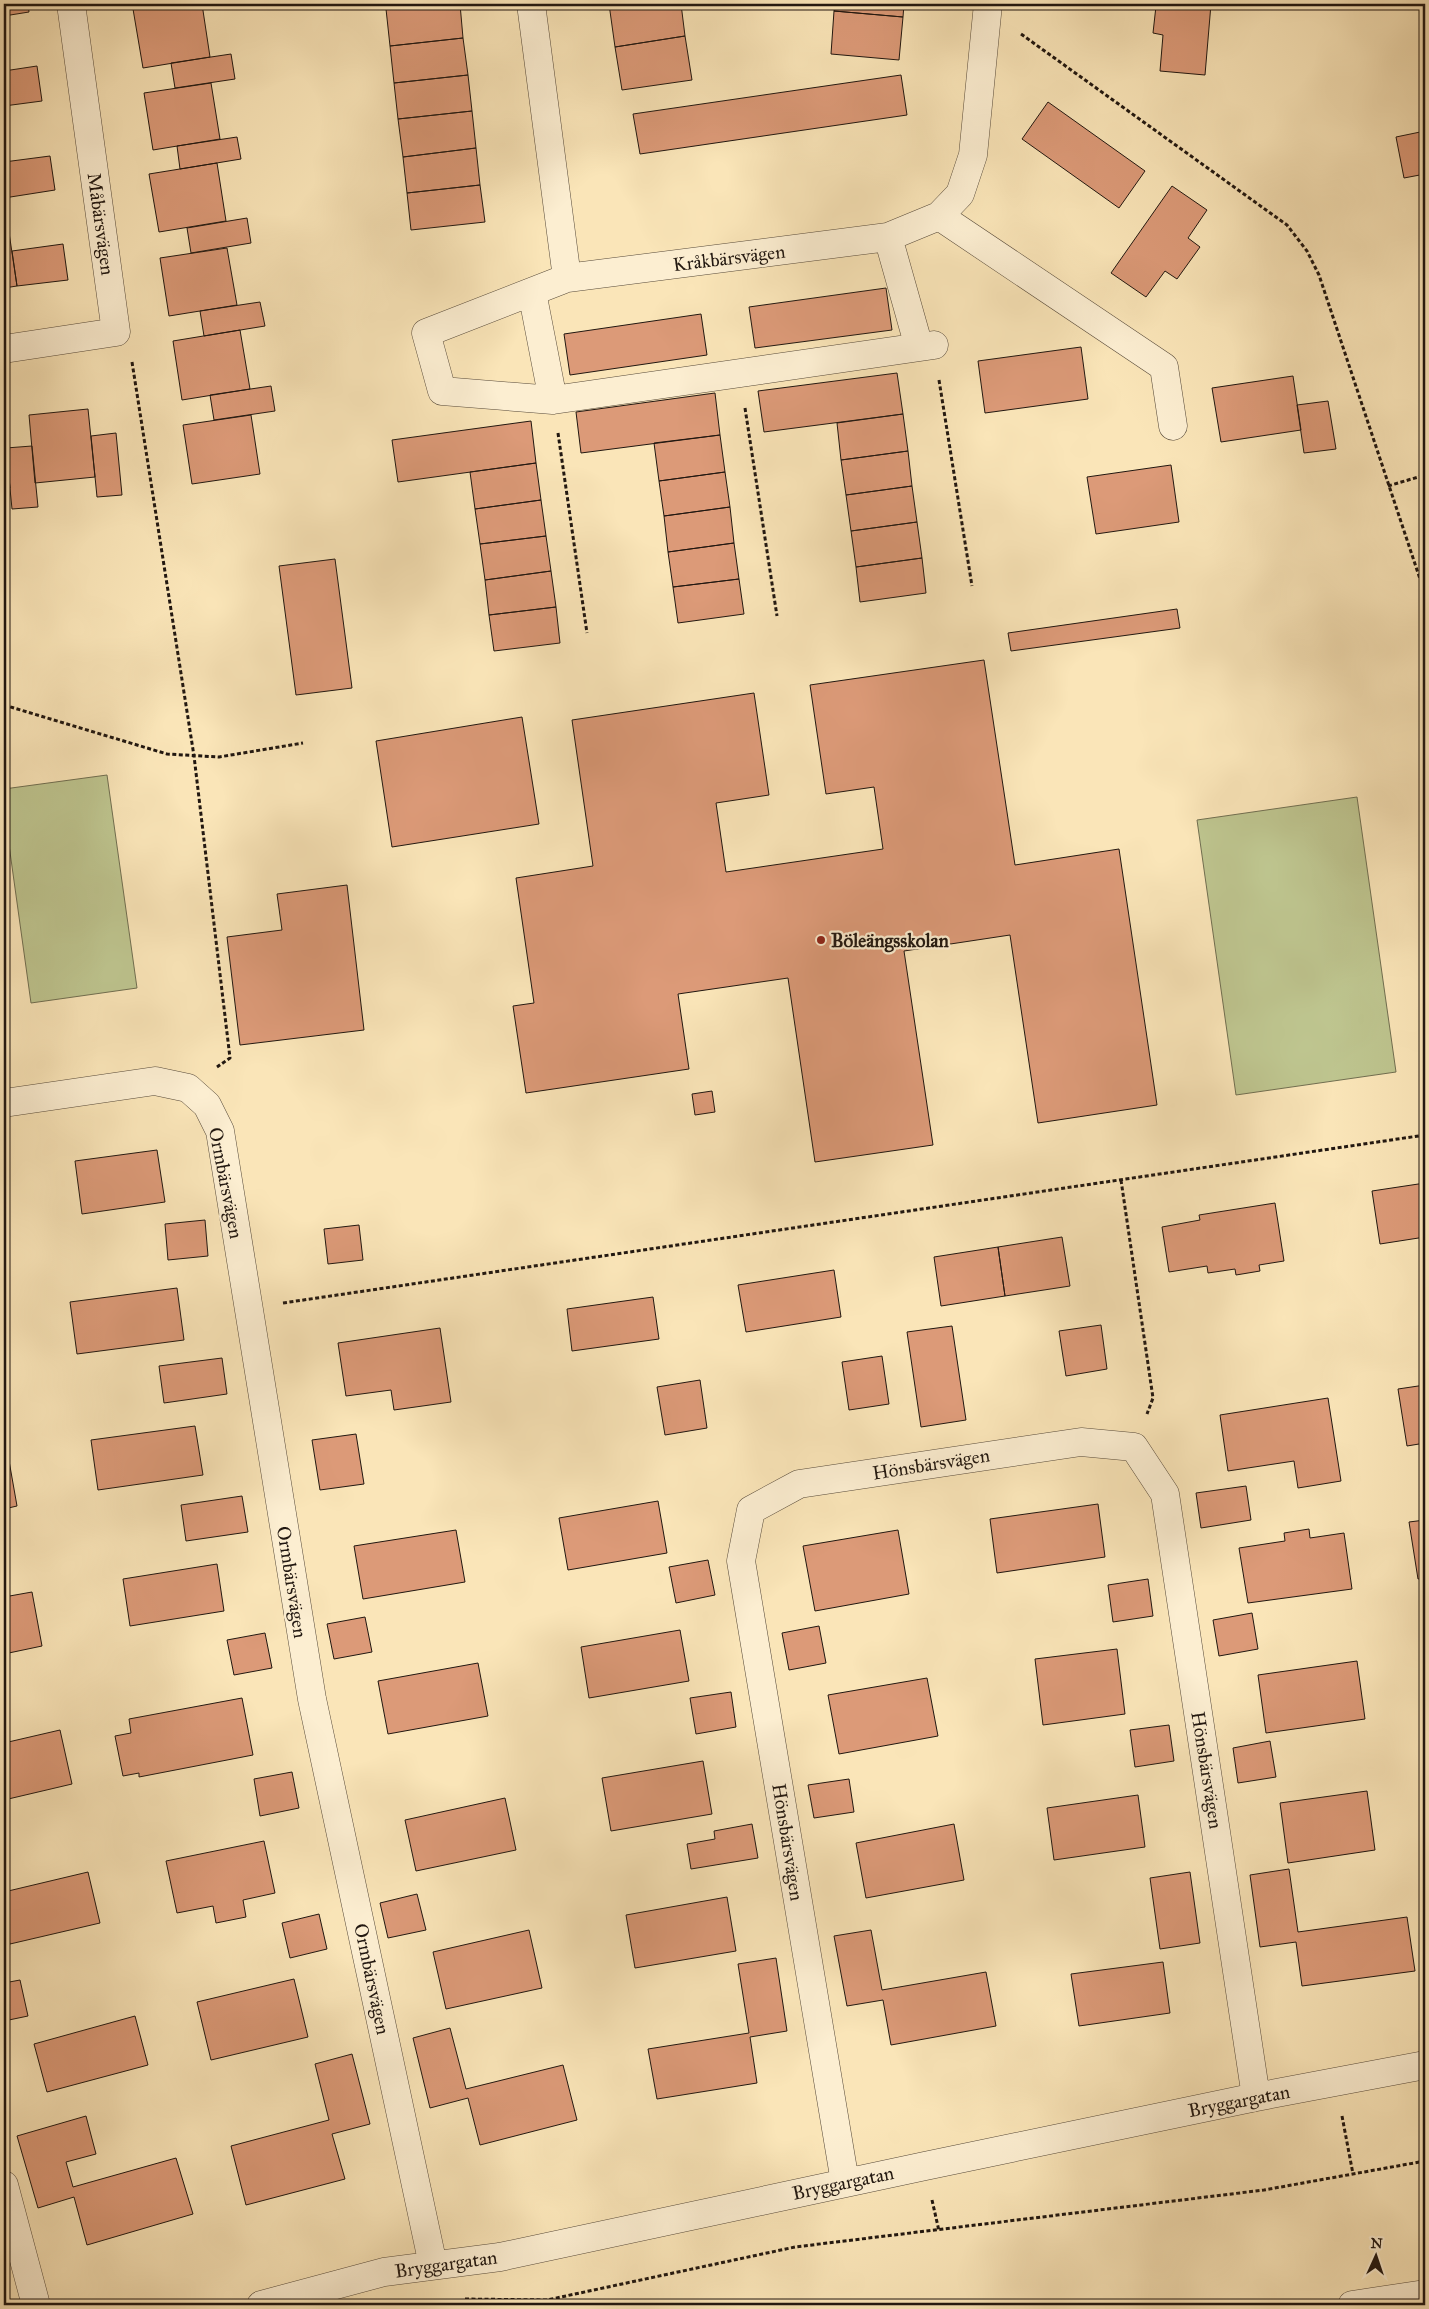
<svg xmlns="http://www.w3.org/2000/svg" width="1429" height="2309" viewBox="0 0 1429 2309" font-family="'IM FELL Great Primer',serif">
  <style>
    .green { fill: #bec58f; stroke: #706e50 }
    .building { fill: #dc9a78; stroke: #211710 }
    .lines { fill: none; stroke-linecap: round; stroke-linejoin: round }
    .minor-casing { stroke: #574a3a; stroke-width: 29 }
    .path { stroke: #211710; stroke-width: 3; stroke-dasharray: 4 2.5; stroke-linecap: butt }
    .minor { stroke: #fceed1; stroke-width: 28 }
    .poi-dot { fill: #8f2418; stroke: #fceed1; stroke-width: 2 }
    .labels { text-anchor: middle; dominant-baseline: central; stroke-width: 4.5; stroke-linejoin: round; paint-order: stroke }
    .street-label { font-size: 19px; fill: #211710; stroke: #fceed1 }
    .poi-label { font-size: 19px; font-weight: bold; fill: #211710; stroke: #fceed1; text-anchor: start }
  </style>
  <rect width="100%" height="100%" fill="#fae5b8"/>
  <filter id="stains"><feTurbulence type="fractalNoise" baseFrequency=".004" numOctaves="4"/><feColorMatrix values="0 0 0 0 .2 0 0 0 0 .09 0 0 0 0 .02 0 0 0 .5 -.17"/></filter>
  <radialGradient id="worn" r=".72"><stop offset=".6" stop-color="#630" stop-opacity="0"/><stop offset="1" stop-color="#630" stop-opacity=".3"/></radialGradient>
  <path class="green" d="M107,775L137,988L31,1003L4,809V789Z
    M1357,797L1396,1072L1236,1095L1197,820Z"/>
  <path class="building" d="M4,4H28L29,12L4,16Z
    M164,4H202L210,57L143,68L133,9Z
    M385,4H432L386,9Z
    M432,4H460L463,38L390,46L386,9Z
    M609,4H681L685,36L615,47Z
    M835,4H904L903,17L834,11Z
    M1166,4H1211L1205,75L1160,71L1163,35L1153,33L1156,6H1165Z
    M834,11L903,17L899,60L831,54Z
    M685,36L692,80L622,90L615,47Z
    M463,38L468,75L394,83L390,46Z
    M231,54L235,79L175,88L171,63Z
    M37,66L42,101L4,106V71Z
    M468,75L472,111L398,119L394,83Z
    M901,75L907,115L640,154L633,114Z
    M211,83L220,139L153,150L144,93Z
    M1048,102L1145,171L1119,208L1022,139Z
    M472,111L476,148L403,157L398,119Z
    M1425,131V174L1404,178L1396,137Z
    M237,137L241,159L180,169L177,146Z
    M476,148L480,185L407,193L403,157Z
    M50,156L55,190L4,198V162Z
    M217,163L226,221L159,232L149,174Z
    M480,185L485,222L411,230L407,193Z
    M1172,186L1207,210L1188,238L1200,247L1177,279L1165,271L1146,297L1111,273Z
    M4,199L17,286L4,288Z
    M247,218L251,243L191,253L187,228Z
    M63,244L68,280L17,286L12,251Z
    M227,248L237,305L169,316L160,258Z
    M886,288L892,330L755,348L749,307Z
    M260,302L265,326L204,336L200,311Z
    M701,314L707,355L570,375L564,334Z
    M240,330L250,389L182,400L173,341Z
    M1081,347L1088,399L985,413L978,361Z
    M897,373L903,414L764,432L758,391Z
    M1293,376L1301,430L1221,442L1212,388Z
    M271,386L275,411L214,420L210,395Z
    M715,393L720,435L581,453L576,412Z
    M1328,401L1336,449L1304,453L1297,405Z
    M88,409L95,477L35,483L29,415Z
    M903,414L908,451L841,460L837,423Z
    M251,415L260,474L192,484L183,425Z
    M4,420L10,488L4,489Z
    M531,421L536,463L398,482L392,440Z
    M116,433L122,495L97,497L91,436Z
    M720,435L725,472L659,481L654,443Z
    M32,446L38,507L12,509L6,448Z
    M908,451L912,486L846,495L841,460Z
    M536,463L541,500L475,509L470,472Z
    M1171,465L1179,522L1096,534L1087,477Z
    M725,472L730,507L664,516L659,481Z
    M912,486L917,522L851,531L846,495Z
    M541,500L546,536L480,544L475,509Z
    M730,507L734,543L668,552L664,516Z
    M917,522L922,558L856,567L851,531Z
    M546,536L551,571L485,580L480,544Z
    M734,543L739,579L673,587L668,552Z
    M922,558L926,593L860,602L856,567Z
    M335,559L352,688L296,695L279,566Z
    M551,571L556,607L489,615L485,580Z
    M739,579L744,614L678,623L673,587Z
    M556,607L560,643L494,651L489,615Z
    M1177,609L1180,628L1011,651L1008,633Z
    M984,660L1015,865L1119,849L1157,1105L1038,1123L1010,935L904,951L933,1145L815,1162L788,978L678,994L689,1069L526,1093L513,1006L534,1003L516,878L593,866L572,720L754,693L769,795L716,803L726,872L883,849L874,787L826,794L810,685Z
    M522,717L539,824L392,847L376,741Z
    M347,885L364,1030L240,1045L227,937L282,930L277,894Z
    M712,1091L715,1112L695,1115L692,1094Z
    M157,1150L165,1202L82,1214L75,1161Z
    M1425,1183V1237L1380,1244L1372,1191Z
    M1275,1203L1284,1261L1259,1265L1260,1271L1236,1275L1235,1269L1208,1273L1207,1266L1169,1272L1162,1227L1200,1220L1199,1215Z
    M205,1220L208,1256L168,1260L165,1224Z
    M359,1225L363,1260L328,1264L324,1229Z
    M1062,1237L1070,1286L1005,1296L998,1247Z
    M998,1247L1005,1296L941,1306L934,1257Z
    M834,1270L841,1317L746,1332L738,1285Z
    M177,1288L184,1340L77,1354L70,1302Z
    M653,1297L659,1339L572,1351L567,1309Z
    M1101,1325L1107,1369L1066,1376L1059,1331Z
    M952,1326L966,1420L921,1427L907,1332Z
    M440,1328L451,1402L394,1410L391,1390L346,1396L338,1343Z
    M882,1356L889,1404L849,1410L842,1362Z
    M222,1358L227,1394L164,1403L159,1366Z
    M700,1380L707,1428L665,1435L657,1387Z
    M1425,1385V1443L1407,1446L1398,1389Z
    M1328,1398L1341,1481L1298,1488L1294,1461L1228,1471L1220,1415Z
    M195,1426L203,1475L98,1490L91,1440Z
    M356,1434L364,1484L320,1490L312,1440Z
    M8,1455L17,1506L4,1509V1456Z
    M1246,1486L1251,1520L1201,1528L1196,1493Z
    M242,1496L248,1532L186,1541L181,1505Z
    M658,1501L667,1553L568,1570L559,1518Z
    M1098,1504L1105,1557L997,1573L990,1519Z
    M1425,1520V1578L1418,1579L1409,1522Z
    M1309,1529L1310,1538L1344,1533L1352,1589L1248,1603L1239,1548L1285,1541L1284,1533Z
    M456,1530L465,1582L363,1599L354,1546Z
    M898,1530L909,1594L815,1611L803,1546Z
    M708,1560L715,1595L676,1603L669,1567Z
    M217,1564L224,1611L130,1626L123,1579Z
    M1148,1579L1153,1616L1113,1622L1108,1585Z
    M32,1592L42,1646L4,1654V1597Z
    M1252,1613L1258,1649L1219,1656L1213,1620Z
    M365,1617L372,1652L334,1659L327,1624Z
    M819,1626L826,1663L789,1670L782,1633Z
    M680,1630L689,1681L589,1698L581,1647Z
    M265,1633L272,1668L234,1675L227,1640Z
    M1117,1649L1125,1714L1043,1725L1035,1659Z
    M1357,1661L1365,1719L1266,1733L1258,1675Z
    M478,1663L488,1716L388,1734L378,1681Z
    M927,1678L938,1736L839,1754L828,1695Z
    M731,1692L736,1727L696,1734L690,1698Z
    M242,1698L253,1755L139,1777V1773L123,1776L115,1736L131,1733L129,1719Z
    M1169,1725L1174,1761L1135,1767L1130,1730Z
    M60,1730L72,1784L4,1800V1743Z
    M1270,1741L1276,1777L1238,1783L1233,1748Z
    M703,1761L712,1814L611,1831L602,1778Z
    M292,1772L299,1808L260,1816L254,1779Z
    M849,1779L854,1812L814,1818L808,1785Z
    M1367,1791L1375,1850L1288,1863L1280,1803Z
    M1138,1795L1145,1847L1054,1860L1047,1808Z
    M505,1798L516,1850L416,1871L405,1820Z
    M752,1824L758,1858L691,1869L687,1844L715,1839L714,1831Z
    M954,1824L964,1880L866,1898L856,1843Z
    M264,1841L275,1893L243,1900L246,1917L216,1923L213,1906L177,1913L166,1861Z
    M1289,1869L1298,1932L1407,1917L1415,1971L1302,1986L1296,1942L1260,1947L1250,1875Z
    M88,1872L100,1923L10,1944L4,1920V1892Z
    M1190,1872L1200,1943L1160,1949L1150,1878Z
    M417,1894L426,1930L388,1938L380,1903Z
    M727,1897L736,1951L635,1968L626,1915Z
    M319,1914L327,1949L290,1958L282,1923Z
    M529,1930L542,1988L446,2009L433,1952Z
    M871,1930L882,1990L986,1972L996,2026L891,2045L883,2000L847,2006L834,1936Z
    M776,1958L787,2031L750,2037L757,2083L657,2099L648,2049L749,2033L738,1964Z
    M1163,1962L1170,2013L1079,2026L1071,1974Z
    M294,1979L308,2037L211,2060L197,2002Z
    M20,1980L28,2016L4,2021V1983Z
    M135,2016L148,2065L47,2092L34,2044Z
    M450,2028L466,2089L563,2065L577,2120L480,2145L468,2098L430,2108L413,2038Z
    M352,2054L370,2124L332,2134L345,2179L246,2205L231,2146L329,2120L315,2064Z
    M86,2116L96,2154L66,2162L73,2187L176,2158L193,2214L87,2245L74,2197L38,2208L17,2136Z"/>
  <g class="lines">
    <g class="minor-casing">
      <path id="minor" d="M531,4L567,278L888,237L939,216L960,194L973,155L988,4
        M939,216L1164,367L1173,426
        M888,237L919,347
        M532,292L553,400L442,391L426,333L567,278
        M4,349L116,332L71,4
        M553,400L934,345
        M4,1103L155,1081L188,1088L207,1105L220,1131L312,1699L433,2265
        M845,2182L741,1561L751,1510L799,1484L1081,1442L1134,1447L1165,1494L1256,2097
        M4,2185L36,2305
        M261,2305L384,2272L500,2257L925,2166L1256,2097L1425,2065
        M1352,2305L1425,2294"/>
    </g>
    <path class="path" d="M1021,34L1287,225L1307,251L1319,275L1425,594
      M132,362L194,756L230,1058L217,1067
      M939,380L972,586
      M745,408L777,616
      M558,433L587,633
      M1388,486L1425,475
      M4,705L167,754L219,757L303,743
      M1121,1180L1153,1398L1147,1414
      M283,1303L1425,1135
      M1342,2116L1353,2174
      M932,2200L939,2231
      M465,2299L547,2300L795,2247L1264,2190L1425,2161"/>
    <use href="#minor" class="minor"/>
  </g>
  <circle class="poi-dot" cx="821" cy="940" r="5"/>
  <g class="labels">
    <g class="street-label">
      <text transform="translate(101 224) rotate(82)">Måbärsvägen</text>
      <text transform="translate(729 258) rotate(-7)">Kråkbärsvägen</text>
      <text transform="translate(226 1183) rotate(79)">Ormbärsvägen</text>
      <text transform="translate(931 1464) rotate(-9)">Hönsbärsvägen</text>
      <text transform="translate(292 1582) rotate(81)">Ormbärsvägen</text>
      <text transform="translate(1207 1770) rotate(81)">Hönsbärsvägen</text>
      <text transform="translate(788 1842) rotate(81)">Hönsbärsvägen</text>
      <text transform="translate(372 1979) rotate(78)">Ormbärsvägen</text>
      <text transform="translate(1239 2101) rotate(-11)">Bryggargatan</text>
      <text transform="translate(843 2183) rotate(-12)">Bryggargatan</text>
      <text transform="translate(446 2264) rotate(-8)">Bryggargatan</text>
    </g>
    <g class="poi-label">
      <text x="831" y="940">Böleängsskolan</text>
    </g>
  </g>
  <rect width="1429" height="2309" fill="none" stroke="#fae5b8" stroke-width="20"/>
  <rect x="5" y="5" width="1419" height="2299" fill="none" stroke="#211710" stroke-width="2.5"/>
  <rect x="10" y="10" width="1409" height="2289" fill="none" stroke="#211710"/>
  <g transform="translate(1376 2256) rotate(3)" stroke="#fceed1" stroke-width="4" paint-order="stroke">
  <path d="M0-4L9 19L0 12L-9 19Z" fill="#211710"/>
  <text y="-8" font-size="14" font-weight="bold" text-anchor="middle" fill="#211710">N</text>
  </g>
  <rect width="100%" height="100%" filter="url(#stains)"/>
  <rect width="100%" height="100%" fill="url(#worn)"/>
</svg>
